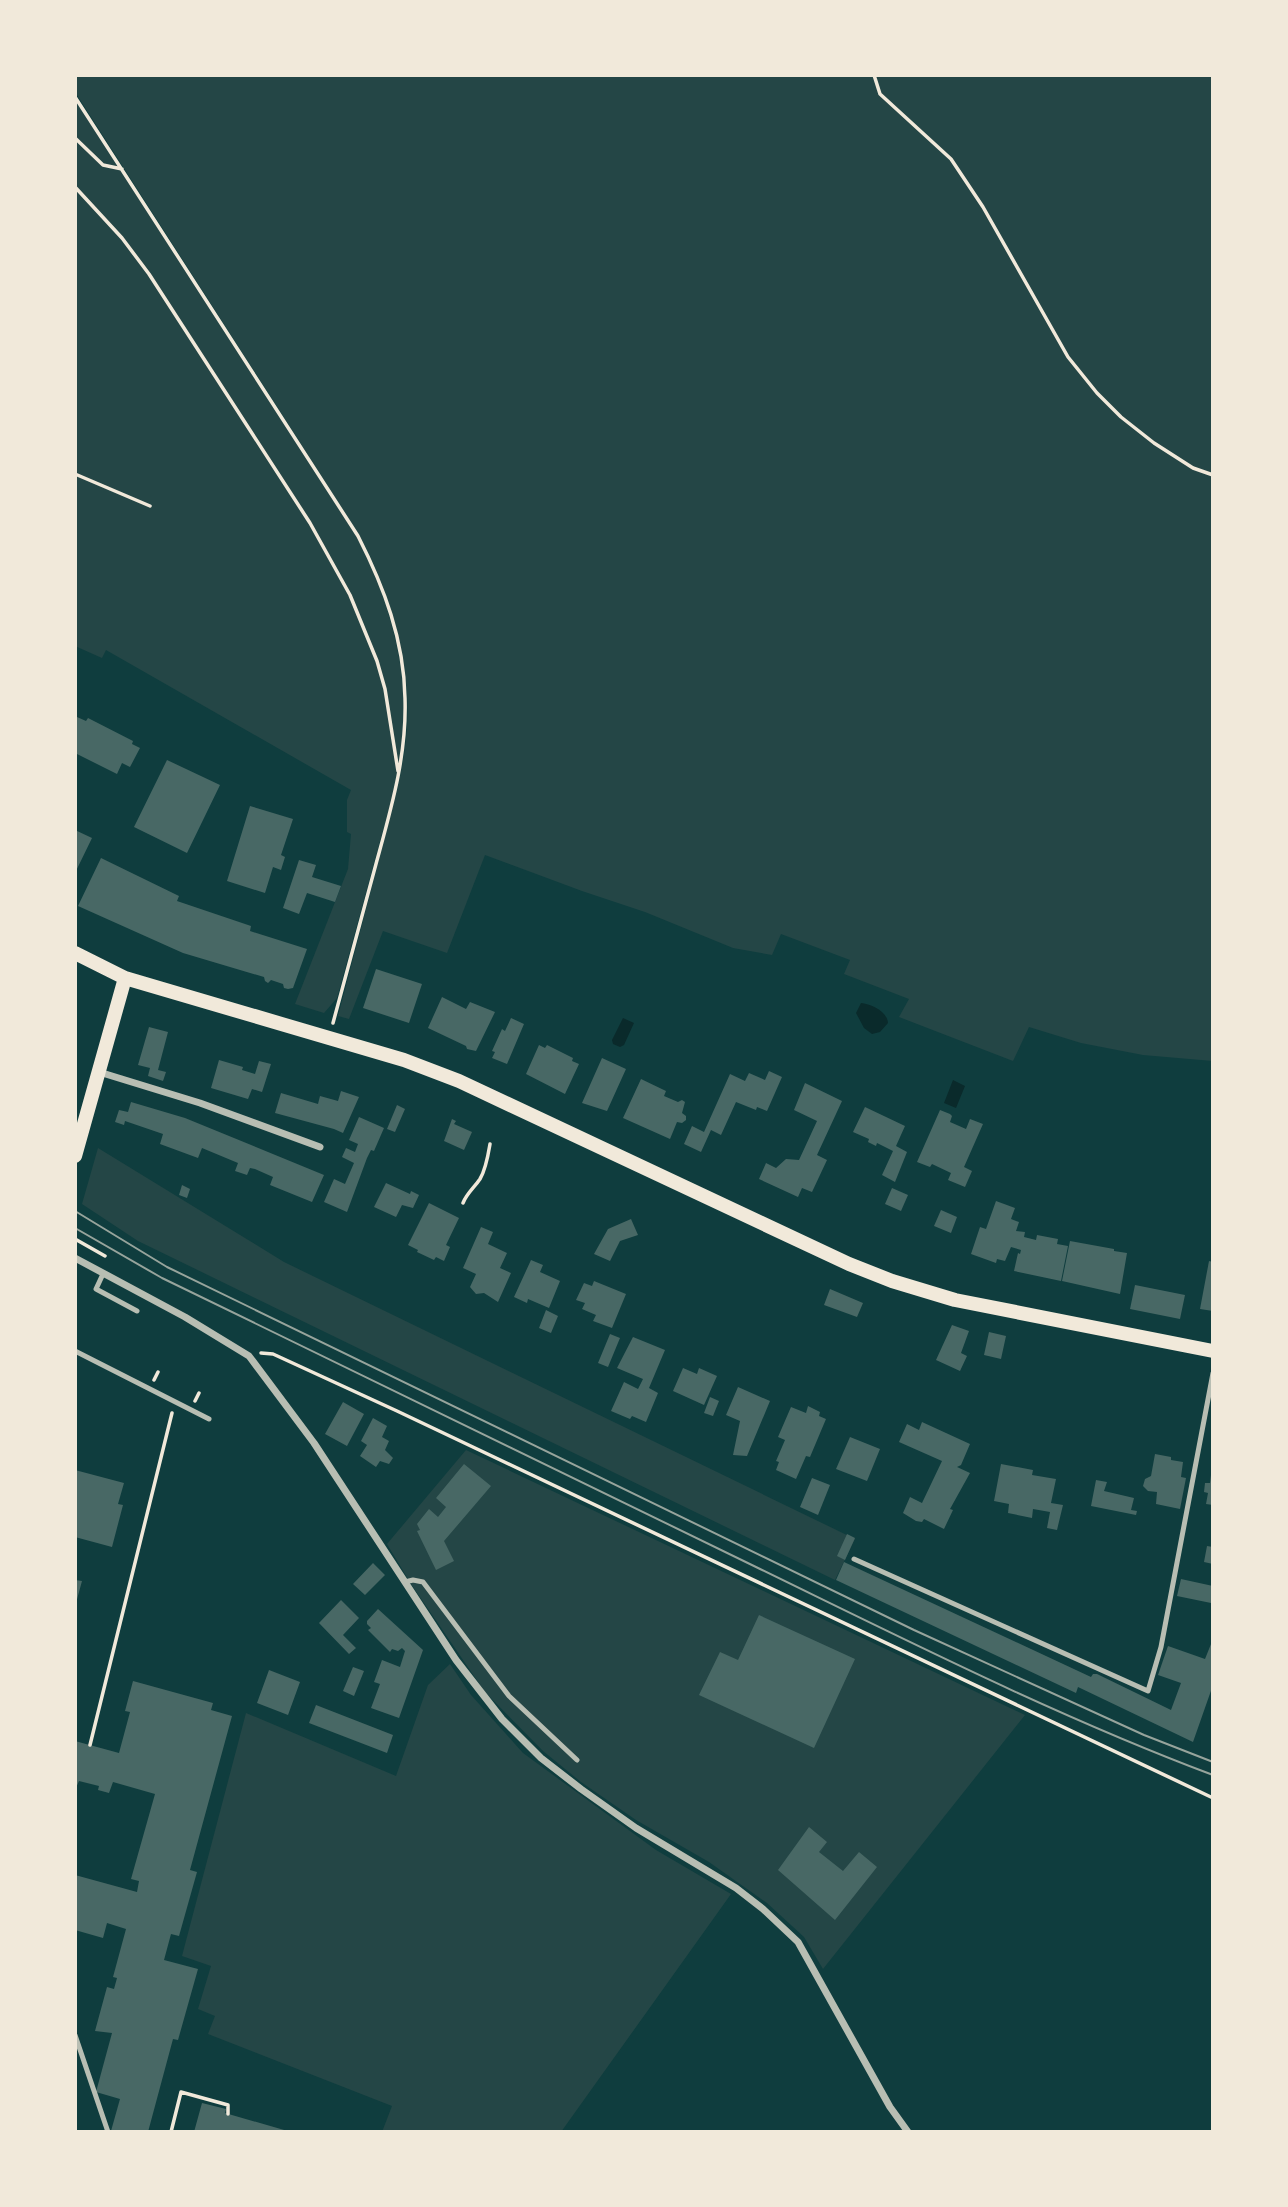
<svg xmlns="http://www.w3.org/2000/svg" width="1288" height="2207" viewBox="0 0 1288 2207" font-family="'Noto Serif',serif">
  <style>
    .green { fill: #244646 }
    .water { fill: #0a2a2b }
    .building { fill: #486865 }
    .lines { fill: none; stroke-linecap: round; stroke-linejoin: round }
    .path { stroke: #f1e9da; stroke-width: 3.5 }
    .service { stroke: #b8beb3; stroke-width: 5 }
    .minor { stroke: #b8beb3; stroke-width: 7 }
    .secondary { stroke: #f1e9da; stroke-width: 14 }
    .tram { stroke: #97a49c; stroke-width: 2 }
  </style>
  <rect width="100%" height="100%" fill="#0f3d3e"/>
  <path class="green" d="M75,75H1213V1061L1143,1055L1081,1043L1029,1027L1013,1061L899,1017L909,999L844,974L850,960L781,934L772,955L733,948L645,912L582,891L485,855L447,953L383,931L349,1019L338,1016C352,963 366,909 380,856C394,802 411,749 407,693C403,637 386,586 360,536L75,92Z
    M75,100L357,537C388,597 407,662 404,731C402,769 390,807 379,845C365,896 351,947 337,998L324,1013L295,1004L348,869L351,834L347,832V800L351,790L106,650L102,658L75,646Z
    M98,1148L284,1262L855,1539L835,1580L138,1241L82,1204Z
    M466,1450L1025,1715L823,1969L804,1937L767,1903L709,1862L636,1820L581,1782L543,1751L485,1692L411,1584L387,1544Z
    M450,1664L471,1695L523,1753L656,1850L731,1894L561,2132H382L392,2106L208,2034L215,2016L198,2009L211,1966L182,1956L246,1713L396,1776L428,1685Z"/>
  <path class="water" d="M861,1003C871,1004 887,1011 888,1023L880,1032L872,1034L864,1028L856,1013Z
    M623,1018L634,1023L624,1045L620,1047L613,1044L612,1040Z
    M953,1080L965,1086L956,1108L944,1103Z"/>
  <path class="building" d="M77,717L86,721L88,718L133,741L132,744L140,748L130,767L122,763L117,774L75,753Z
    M167,760L220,785L187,853L134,827Z
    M250,806L293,819L281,855L285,857L281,870L273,867L265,893L227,881Z
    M75,830L92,838L75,873Z
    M101,858L179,896L177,901L251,926L250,931L307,949L293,988L288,989L284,988L283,984L271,980L268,983L265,981L264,977L183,953L78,906Z
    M299,860L316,865L312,877L341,886L335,902L307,893L299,914L283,908Z
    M376,969L422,984L409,1023L363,1008Z
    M442,997L466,1009L470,1002L495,1012L476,1051L467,1049L466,1046L428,1028Z
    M511,1018L524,1024L507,1064L492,1058L495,1052L492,1051L502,1029L505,1031Z
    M149,1027L168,1032L158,1070L166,1072L163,1081L148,1076L150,1068L138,1065Z
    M539,1045L545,1048L547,1045L573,1058L572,1061L579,1064L565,1094L526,1074Z
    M602,1058L626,1069L607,1111L582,1103Z
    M219,1060L243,1067L242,1070L255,1074L259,1061L271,1064L262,1092L252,1089L248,1099L211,1088Z
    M769,1071L782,1077L767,1111L757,1107L756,1110L736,1102L721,1135L711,1130L701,1152L684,1144L692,1126L704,1132L730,1074L745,1081L749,1073L765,1080Z
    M641,1079L666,1091L664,1096L678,1102L682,1100L685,1102L682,1113L686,1116V1120L682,1123L677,1122L670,1139L623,1118Z
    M805,1083L842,1101L817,1155L827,1160L812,1192L802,1188L798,1197L759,1179L766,1163L776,1168L786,1159L799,1160L817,1121L794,1110Z
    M341,1091L359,1097L343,1133L334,1129L275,1113L281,1093L318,1104L320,1096L338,1101Z
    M131,1102L185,1118L324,1175L312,1202L270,1185L273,1177L255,1169L250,1168L247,1175L235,1171L238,1163L202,1148L198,1158L160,1144L163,1134L125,1121L124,1125L115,1122L119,1110L128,1112Z
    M397,1105L405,1109L395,1132L387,1129Z
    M865,1107L905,1126L896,1146L907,1152L895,1182L882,1175L893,1151L877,1143L876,1146L868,1142L869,1139L853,1132Z
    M940,1110L950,1114L952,1116L950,1122L966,1129L970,1119L983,1124L964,1167L972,1171L965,1187L948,1180L951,1173L932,1164L930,1167L917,1162Z
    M359,1117L384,1128L374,1151L371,1150L367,1158L347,1212L324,1202L334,1179L345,1184L354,1163L342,1157L346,1148L355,1152L358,1144L349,1140Z
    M452,1119L456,1121L454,1124L472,1132L464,1150L444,1141Z
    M386,1183L410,1194L411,1191L419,1195L413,1208L402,1205L396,1217L374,1207Z
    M182,1185L190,1189L187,1198L179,1195Z
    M892,1188L908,1195L901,1211L885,1204Z
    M996,1201L1015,1208L1011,1219L1019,1222L1016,1231L1025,1232L1024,1237L1036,1240L1037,1235L1058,1239L1057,1244L1068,1246L1061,1281L1014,1271L1018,1253L1020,1254L1021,1250L1011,1247L1005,1261L997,1259L996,1263L971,1254L980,1227L986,1229Z
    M429,1203L459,1218L446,1245L450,1247L444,1261L436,1257L434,1260L417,1252L418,1250L408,1245Z
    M941,1210L957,1217L951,1233L934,1226Z
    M631,1219L638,1235L620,1241L610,1261L594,1254L608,1229Z
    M481,1227L493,1232L488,1244L507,1253L500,1268L511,1273L498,1302L484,1293L476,1294L470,1287L476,1274L463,1268Z
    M1070,1241L1114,1249V1251L1127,1253L1120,1294L1062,1281Z
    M531,1260L543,1265L540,1272L560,1281L549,1308L528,1299L527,1303L514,1297Z
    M1209,1261L1213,1262V1311L1200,1309Z
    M594,1281L626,1294L612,1328L593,1321L596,1315L582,1309L585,1303L576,1300L584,1283L592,1286Z
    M1135,1285L1185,1295L1180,1319L1130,1309Z
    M830,1289L863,1303L857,1317L824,1305Z
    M546,1310L558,1316L551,1333L539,1328Z
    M952,1325L969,1331L961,1353L967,1356L960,1371L936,1360Z
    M989,1332L1006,1336L1001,1359L984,1355Z
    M610,1334L620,1338L608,1367L598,1363Z
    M633,1337L665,1350L649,1388L658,1393L646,1422L632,1416L630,1419L611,1411L624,1382L638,1389L643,1379L617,1368Z
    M683,1368L697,1374L699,1368L717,1376L704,1405L673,1391Z
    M738,1387L770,1401L747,1456L733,1455L740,1421L726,1415Z
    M710,1397L719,1401L713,1416L704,1413Z
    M343,1402L364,1414L347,1446L325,1434Z
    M808,1406L820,1412L819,1416L826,1419L810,1457L806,1456L796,1479L776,1470L779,1462L776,1461L785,1440L778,1437L791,1407L806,1413Z
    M373,1418L387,1426L382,1437L389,1441L385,1450L393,1458L389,1464L380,1461L376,1467L360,1456L367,1445L361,1441Z
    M922,1422L970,1444L961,1465L957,1467L970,1473L950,1509L953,1510L944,1529L924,1519L922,1522L916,1521L903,1513L910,1497L922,1503L942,1461L899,1442L907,1424L919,1430Z
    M850,1437L880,1449L867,1481L836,1469Z
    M1155,1454L1171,1457V1460L1183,1462L1181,1477L1186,1478L1180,1509L1156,1504L1157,1492L1148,1491L1143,1486L1145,1479L1151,1476Z
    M464,1464L491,1486L444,1541L454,1561L436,1570L417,1531L420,1530L417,1524L429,1509L438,1517L446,1507L436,1498Z
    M1001,1464L1033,1470L1032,1475L1056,1479L1051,1503L1063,1505L1057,1530L1047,1528L1050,1512L1033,1509L1032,1518L1008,1513L1009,1504L994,1501Z
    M75,1470L124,1483L118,1504L123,1505L112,1547L75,1537Z
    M1211,1475H1213V1505L1206,1504L1208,1493L1204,1492L1205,1483H1210Z
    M812,1478L830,1485L818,1515L800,1507Z
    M1096,1480L1107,1482L1104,1491L1134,1498L1131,1510L1137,1511L1136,1515L1091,1506Z
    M847,1534L855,1538L845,1560L837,1556Z
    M1207,1546L1213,1547V1564L1204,1562Z
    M844,1562L1091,1677L1093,1674H1097L1171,1710L1181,1683L1158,1675L1168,1646L1205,1659L1213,1639V1685L1193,1742L1078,1687L1076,1693L836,1580Z
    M373,1563L385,1575L365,1595L353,1584Z
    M1181,1579L1213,1586L1211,1603L1177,1596Z
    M75,1580L82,1581L76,1603H75Z
    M341,1600L359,1618L343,1635L356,1648L349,1654L319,1623Z
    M378,1609L423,1650L399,1718L371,1708L380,1684L374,1682L382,1660L400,1667L405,1651L402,1648L398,1651L392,1649L390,1652L368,1630L371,1628L367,1624V1621Z
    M759,1615L855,1659L814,1748L699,1695L720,1652L738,1660Z
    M353,1667L364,1671L354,1696L343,1691Z
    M269,1670L300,1682L288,1715L257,1703Z
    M133,1681L213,1703L211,1710L232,1716L190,1870L197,1872L179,1936L171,1934L164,1960L198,1969L178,2040L173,2039L148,2132H113L111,2131L120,2099L96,2092L112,2033L95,2031L107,1987L114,1989L117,1978L113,1977L126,1929L107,1923L103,1938L75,1930V1875L137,1892L139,1881L131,1879L155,1794L113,1782L109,1793L98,1790L99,1786L79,1781L75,1790V1741L119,1753L130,1712L125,1711Z
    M316,1705L393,1735L387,1753L309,1723Z
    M809,1827L827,1842L819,1852L843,1871L859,1852L877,1867L835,1920L778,1870Z
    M202,2103L226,2109L225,2113L291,2132H194Z"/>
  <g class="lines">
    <path class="path" d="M874,75L880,94L951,159L983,207L1068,357L1097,393L1121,417L1154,443L1193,468L1213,475
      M75,97L358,536C384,587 404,640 405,698C407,756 391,809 376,864C362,917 347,970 333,1023
      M75,138L103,165L122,169
      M75,187L122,238L149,274L310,523L350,595L377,661L385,689L398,771
      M75,474L150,506
      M463,1203C467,1193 474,1188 480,1179C486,1169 488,1156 490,1144
      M75,1239L105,1256
      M261,1353L273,1354L397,1411L1213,1798
      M154,1380L158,1372
      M195,1401L199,1393
      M90,1745L172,1413
      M171,2132L181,2092L228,2105V2114"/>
    <path class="service" d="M103,1274L96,1289L137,1311
      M75,1351L209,1419
      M854,1559L1148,1691L1161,1647L1213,1373
      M405,1582L413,1580L423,1582L509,1696L577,1760
      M75,2035L108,2132"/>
    <path class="minor" d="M99,1072L200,1103L320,1147
      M75,1258L185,1317L249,1356L314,1443L456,1660L502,1719L541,1758L581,1789L636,1828L736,1888L763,1909L798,1942L890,2107L908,2132"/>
    <path class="secondary" d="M75,953L125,978L404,1060L459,1081L849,1264L892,1281L955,1300L1213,1351
      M75,1156L125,978"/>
    <path class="tram" d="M75,1211L167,1267L914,1630L1144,1735L1213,1762
      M75,1228L162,1278C360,1375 558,1471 756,1567C906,1640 1056,1716 1213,1775"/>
  </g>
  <rect width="1288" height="2207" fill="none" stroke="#f1e9da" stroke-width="154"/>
</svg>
